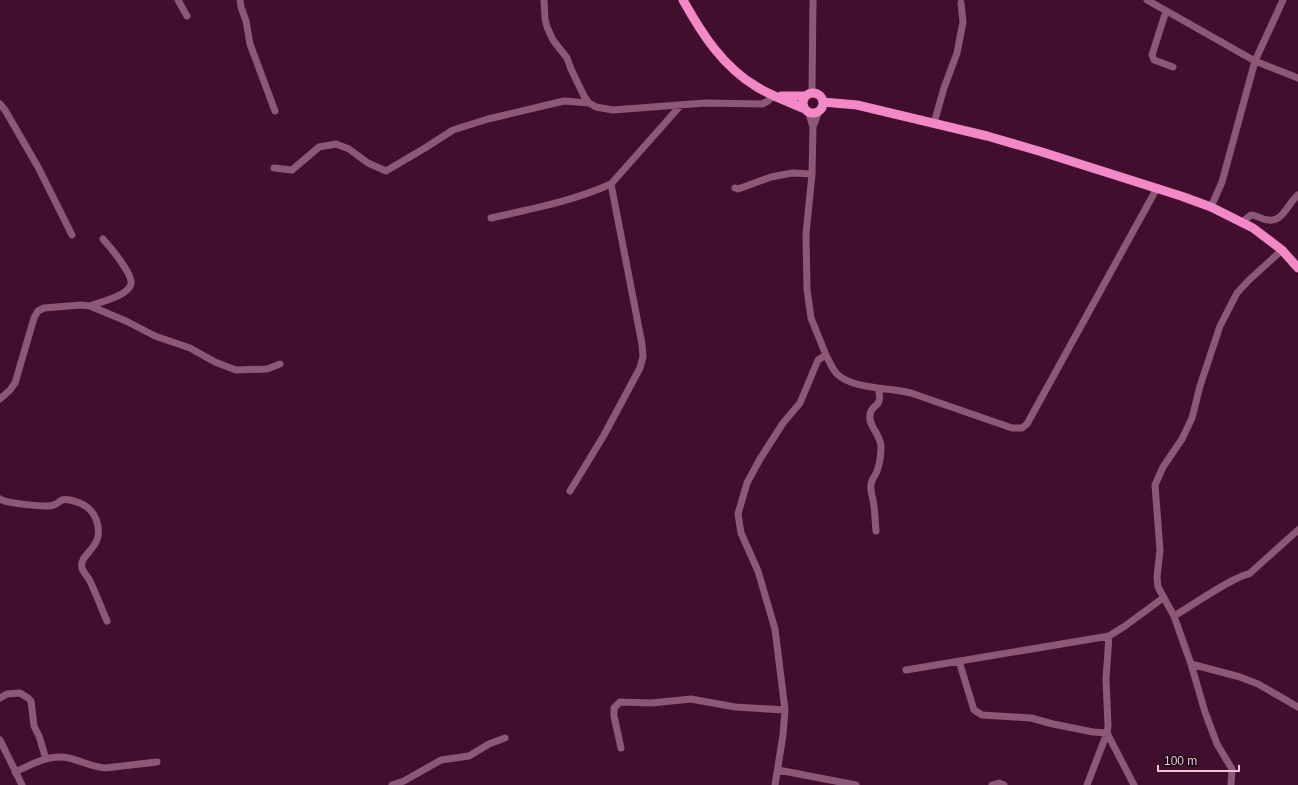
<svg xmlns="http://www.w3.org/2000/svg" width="1298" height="785" viewBox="0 0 1298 785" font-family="Arial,sans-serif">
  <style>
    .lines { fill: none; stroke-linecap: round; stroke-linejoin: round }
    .minor { stroke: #8c5875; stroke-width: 7 }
    .major { stroke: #f388c6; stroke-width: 9 }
  </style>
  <rect width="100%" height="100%" fill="#410e2e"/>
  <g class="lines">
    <path class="minor" d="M178,0L187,16
      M240,0L241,7L246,21L250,44L275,111
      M544,0L545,19L547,27L553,40L567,58L571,69L584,96L589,103L596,107L613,110L705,103L762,104L768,101L774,95
      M1147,0L1255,61L1298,78
      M1166,11L1152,55L1154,60L1173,67
      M812,93L813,0
      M0,104L5,110L38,167L72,235
      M808,111L813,127L819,111
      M934,123L944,88L957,53L963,22L961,3
      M274,168L292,170L319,147L336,144L349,149L368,163L386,171L425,148L453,130L488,119L564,101L589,103
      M735,188L738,189L771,177L792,173L812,174
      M1211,207L1222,182L1255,61L1283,0
      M491,218C532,209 573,201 611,184L681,105
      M1242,222L1251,215C1257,215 1262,220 1269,220C1283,222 1288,203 1298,195
      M90,306C100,302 128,296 131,284C133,274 110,247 103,239
      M826,355C829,361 832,369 837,374C854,390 889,387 911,393L1012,428H1022L1027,424L1157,188
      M0,399L10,390L15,383L34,318L38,311L44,308L81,305L90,306L126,321L155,336L190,348L215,362L236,370L267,369L280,364
      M570,491L604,435L640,368L643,357L642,344L611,184
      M0,499C5,503 47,508 54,505C61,502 60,498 70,500C82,503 91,507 96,519C107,548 78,553 82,568C83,572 88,577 90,581C96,594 101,607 107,621
      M876,531C875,521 875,510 873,500C872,495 870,490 871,485C871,479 876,475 877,471C880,463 881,454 881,446C880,433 868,426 870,415C871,402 884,410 878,388
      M1174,616C1188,608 1236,575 1249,574L1298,530
      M959,661L974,710L982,715L1031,718L1053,724L1093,732L1107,733L1134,785
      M1191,664L1240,677L1258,684L1298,707
      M906,670L1109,636L1125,626L1163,598
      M0,698L7,694L20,693L28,698L31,701L34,726L39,736L46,759
      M0,740L22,785
      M621,748L614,716V708L620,702L652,703L691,699L735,707L785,710
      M778,770L856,785
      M15,772C33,764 49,754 69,758C81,761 93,767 105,768L157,762
      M392,785L404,781L441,760L469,756L489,744L505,738
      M775,785L783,735L785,710L775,629L758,571L741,533L738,514L747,483L760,459L783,423L800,403L818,360L826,355L811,318L807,289L806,234L812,174L813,127
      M992,785L999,783L1004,785
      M1087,785L1107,733L1108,726L1106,679L1109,636
      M1231,785L1232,769L1217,744L1205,712L1191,664L1174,616L1158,587L1157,577L1160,550L1155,485L1163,467L1182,439L1192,418L1200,386L1220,326L1237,293L1248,281L1282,250"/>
    <path class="major" d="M683,0C702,34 723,67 757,87C772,96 789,102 805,109
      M803 103a10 10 0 1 1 20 0a10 10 0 1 1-20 0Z
      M781,96H806
      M823,102L857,105L987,136L1042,152L1181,196L1211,207L1253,228L1282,250L1298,268"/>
  </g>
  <path d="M1158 765v6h81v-6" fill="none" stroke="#e9c7d9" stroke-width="2"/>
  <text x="1164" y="765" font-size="12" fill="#e9c7d9" stroke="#1b0612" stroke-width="3" paint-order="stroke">100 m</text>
</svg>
